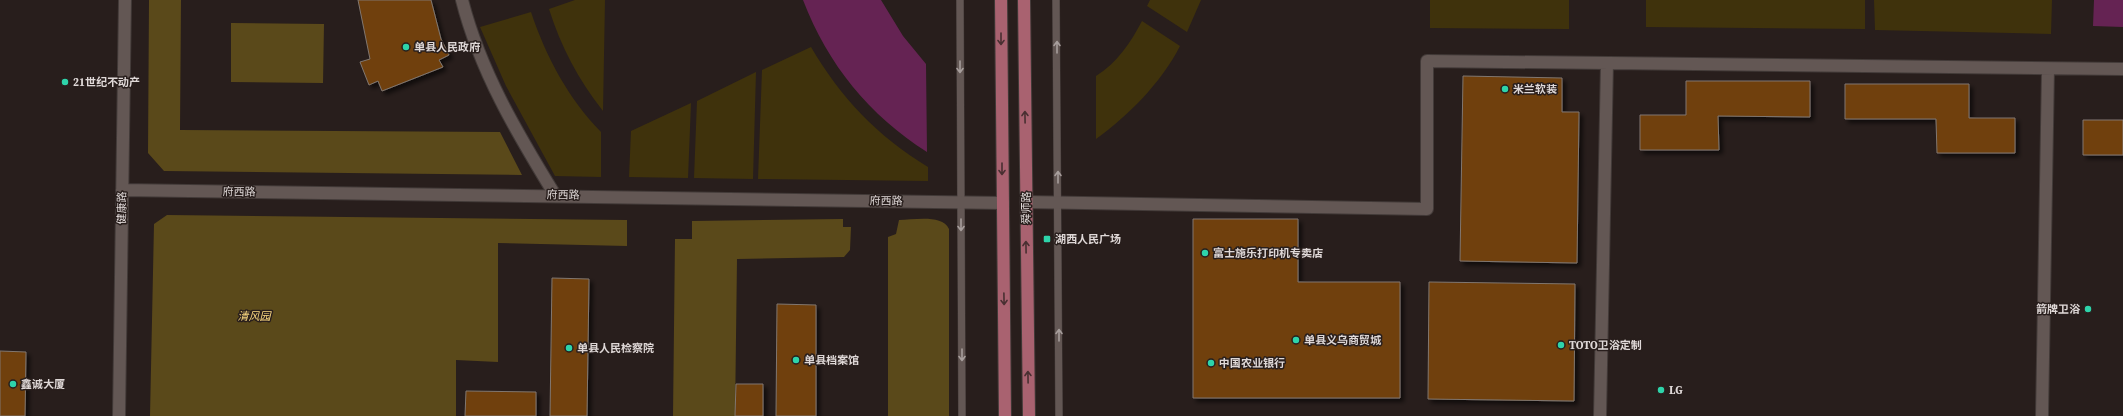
<svg xmlns="http://www.w3.org/2000/svg" width="2123" height="416" viewBox="0 0 2123 416" font-family="'Source Serif 4','Noto Sans SC',serif">
  <style>
    .green { fill: #3f320c }
    .forest { fill: #5a491a }
    .water { fill: #652353 }
    .building { fill: #6f3f0a; stroke: #817770; filter: url(#shadow) }
    .lines { fill: none; stroke-linecap: round; stroke-linejoin: round }
    .service-casing { stroke: #423a38; stroke-width: 8 }
    .minor-casing { stroke: #423a38; stroke-width: 14 }
    .tertiary-casing { stroke: #423a38; stroke-width: 14 }
    .primary-casing { stroke: #423a38; stroke-width: 14 }
    .service { stroke: #635754; stroke-width: 7 }
    .minor { stroke: #635754; stroke-width: 12 }
    .tertiary { stroke: #635754; stroke-width: 12 }
    .primary { stroke: #a96270; stroke-width: 12 }
    .oneway { stroke: #482f31 }
    .oneway2 { stroke: #a79e9c }
    .poi-dot { fill: #2ed4aa; stroke: #281e1c; stroke-width: 1.5 }
    .labels { text-anchor: middle; dominant-baseline: central; stroke-width: 3; stroke-linejoin: round; paint-order: stroke }
    .poi-label { font-size: 11px; font-weight: bold; fill: #dfd8d7; stroke: #281e1c; text-anchor: start }
    .street-label { font-size: 11px; fill: #dfd8d7; stroke: #281e1c }
    .park-label { font-size: 11px; font-style: italic; fill: #fcd981; stroke: #281e1c }
  </style>
  <defs>
    <filter id="shadow"><feDropShadow dx="3.5" dy="3.5" stdDeviation="2" flood-color="#0009"/></filter>
  </defs>
  <rect width="100%" height="100%" fill="#281e1c"/>
  <path class="green" d="M575,0H605L603,111C578,79 561,47 549,9Z
    M1150,0H1201L1187,32L1147,6Z
    M1430,0H1569V29L1430,28Z
    M1646,0H1865V29L1646,27Z
    M1874,0H2052L2051,34L1875,30Z
    M531,12C546,57 568,98 601,132V177L555,176L506,86L480,27Z
    M1142,21L1180,46C1161,83 1129,115 1096,139V76C1117,63 1131,42 1142,21Z
    M811,47C841,98 877,136 928,167V181L758,179L762,70Z
    M756,72L753,179L694,178L697,101Z
    M691,103L688,178L629,177L631,131Z"/>
  <path class="forest" d="M149,0H181L180,130L500,132L522,175L164,171L148,153Z
    M231,23L324,24L323,83L231,82Z
    M167,215L627,220V246L498,243V362L456,360V416H150L154,224Z
    M843,219V227H851L850,250L844,257L737,259L735,416H673L675,239H692V221Z
    M899,220C914,220 942,214 949,229V416H888V237L896,234Z"/>
  <path class="water" d="M803,0H881L903,36L926,64L927,152C869,115 828,65 803,0Z
    M2094,0H2123V27L2093,26Z"/>
  <path class="building" d="M358,0H431L441,39L449,55L439,60L443,67L382,91L378,81L369,85L360,62L370,59Z
    M1463,76L1562,78V112H1579L1577,263L1460,261Z
    M1686,81H1810V117L1718,116L1719,150H1640V115H1686Z
    M1845,84H1969V118H2015V153H1937L1936,119H1845Z
    M2083,120H2123V155H2083Z
    M1193,219H1298V282H1400V398H1193Z
    M552,278L589,279L587,416H550Z
    M1429,282L1575,284L1574,401L1428,399Z
    M777,304L816,305V416H776Z
    M0,351L26,352L25,416H0Z
    M736,384H763V416H735Z
    M466,391L536,392V416H465Z"/>
  <g class="lines">
    <g class="service-casing">
      <path id="service" d="M960,0L962,416
        M1056,0L1059,416"/>
    </g>
    <g class="minor-casing">
      <path id="minor" d="M462,0C480,71 517,133 555,195
        M1026,202L1427,209V61L2123,69
        M1600,416L1607,63
        M2042,416L2048,69"/>
    </g>
    <g class="tertiary-casing">
      <path id="tertiary" d="M122,190L1003,203
        M119,416L125,0"/>
    </g>
    <g class="primary-casing">
      <path id="primary" d="M1001,0L1005,416
        M1024,0L1029,416"/>
    </g>
    <use href="#service" class="service"/>
    <use href="#minor" class="minor"/>
    <use href="#tertiary" class="tertiary"/>
    <use href="#primary" class="primary"/>
  </g>
  <defs><path id="oneway-shaft" d="M-6 0H5M1.5-3L5.5 0L1.5 3" fill="none" stroke-width="1.6" stroke-linecap="round" stroke-linejoin="round"/></defs>
  <g class="oneway">
    <use href="#oneway-shaft" transform="translate(1001 39) rotate(90)"/>
    <use href="#oneway-shaft" transform="translate(1025 117) rotate(-91)"/>
    <use href="#oneway-shaft" transform="translate(1002 169) rotate(90)"/>
    <use href="#oneway-shaft" transform="translate(1026 247) rotate(-91)"/>
    <use href="#oneway-shaft" transform="translate(1004 299) rotate(89)"/>
    <use href="#oneway-shaft" transform="translate(1028 377) rotate(-91)"/>
  </g>
  <g class="oneway2">
    <use href="#oneway-shaft" transform="translate(1057 47) rotate(-90)"/>
    <use href="#oneway-shaft" transform="translate(960 67) rotate(90)"/>
    <use href="#oneway-shaft" transform="translate(1058 177) rotate(-90)"/>
    <use href="#oneway-shaft" transform="translate(961 225) rotate(90)"/>
    <use href="#oneway-shaft" transform="translate(1059 335) rotate(-90)"/>
    <use href="#oneway-shaft" transform="translate(962 355) rotate(90)"/>
  </g>
  <g class="poi-dot">
    <circle cx="406" cy="47" r="4"/>
    <circle cx="65" cy="82" r="4"/>
    <circle cx="1505" cy="89" r="4"/>
    <rect x="1043" y="235" width="8" height="8" rx="2"/>
    <circle cx="1205" cy="253" r="4"/>
    <circle cx="2088" cy="309" r="4"/>
    <circle cx="1296" cy="340" r="4"/>
    <circle cx="1561" cy="345" r="4"/>
    <circle cx="569" cy="348" r="4"/>
    <circle cx="796" cy="360" r="4"/>
    <circle cx="1211" cy="363" r="4"/>
    <circle cx="13" cy="384" r="4"/>
    <circle cx="1661" cy="390" r="4"/>
  </g>
  <g class="labels">
    <g class="poi-label">
      <text x="414" y="47">单县人民政府</text>
      <text x="73" y="82">21世纪不动产</text>
      <text x="1513" y="89">米兰软装</text>
      <text x="1055" y="239">湖西人民广场</text>
      <text x="1213" y="253">富士施乐打印机专卖店</text>
      <text x="2080" y="309" text-anchor="end">箭牌卫浴</text>
      <text x="1304" y="340">单县义乌商贸城</text>
      <text x="1569" y="345">TOTO卫浴定制</text>
      <text x="577" y="348">单县人民检察院</text>
      <text x="804" y="360">单县档案馆</text>
      <text x="1219" y="363">中国农业银行</text>
      <text x="21" y="384">鑫诚大厦</text>
      <text x="1669" y="390">LG</text>
    </g>
    <g class="street-label">
      <text transform="translate(239 192) rotate(1)">府西路</text>
      <text transform="translate(563 195) rotate(1)">府西路</text>
      <text transform="translate(886 201) rotate(1)">府西路</text>
      <text transform="translate(122 208) rotate(-89)">健康路</text>
      <text transform="translate(1026 208) rotate(-90)">舜师路</text>
    </g>
    <g class="park-label">
      <text x="254" y="316">清风园</text>
    </g>
  </g>
</svg>
